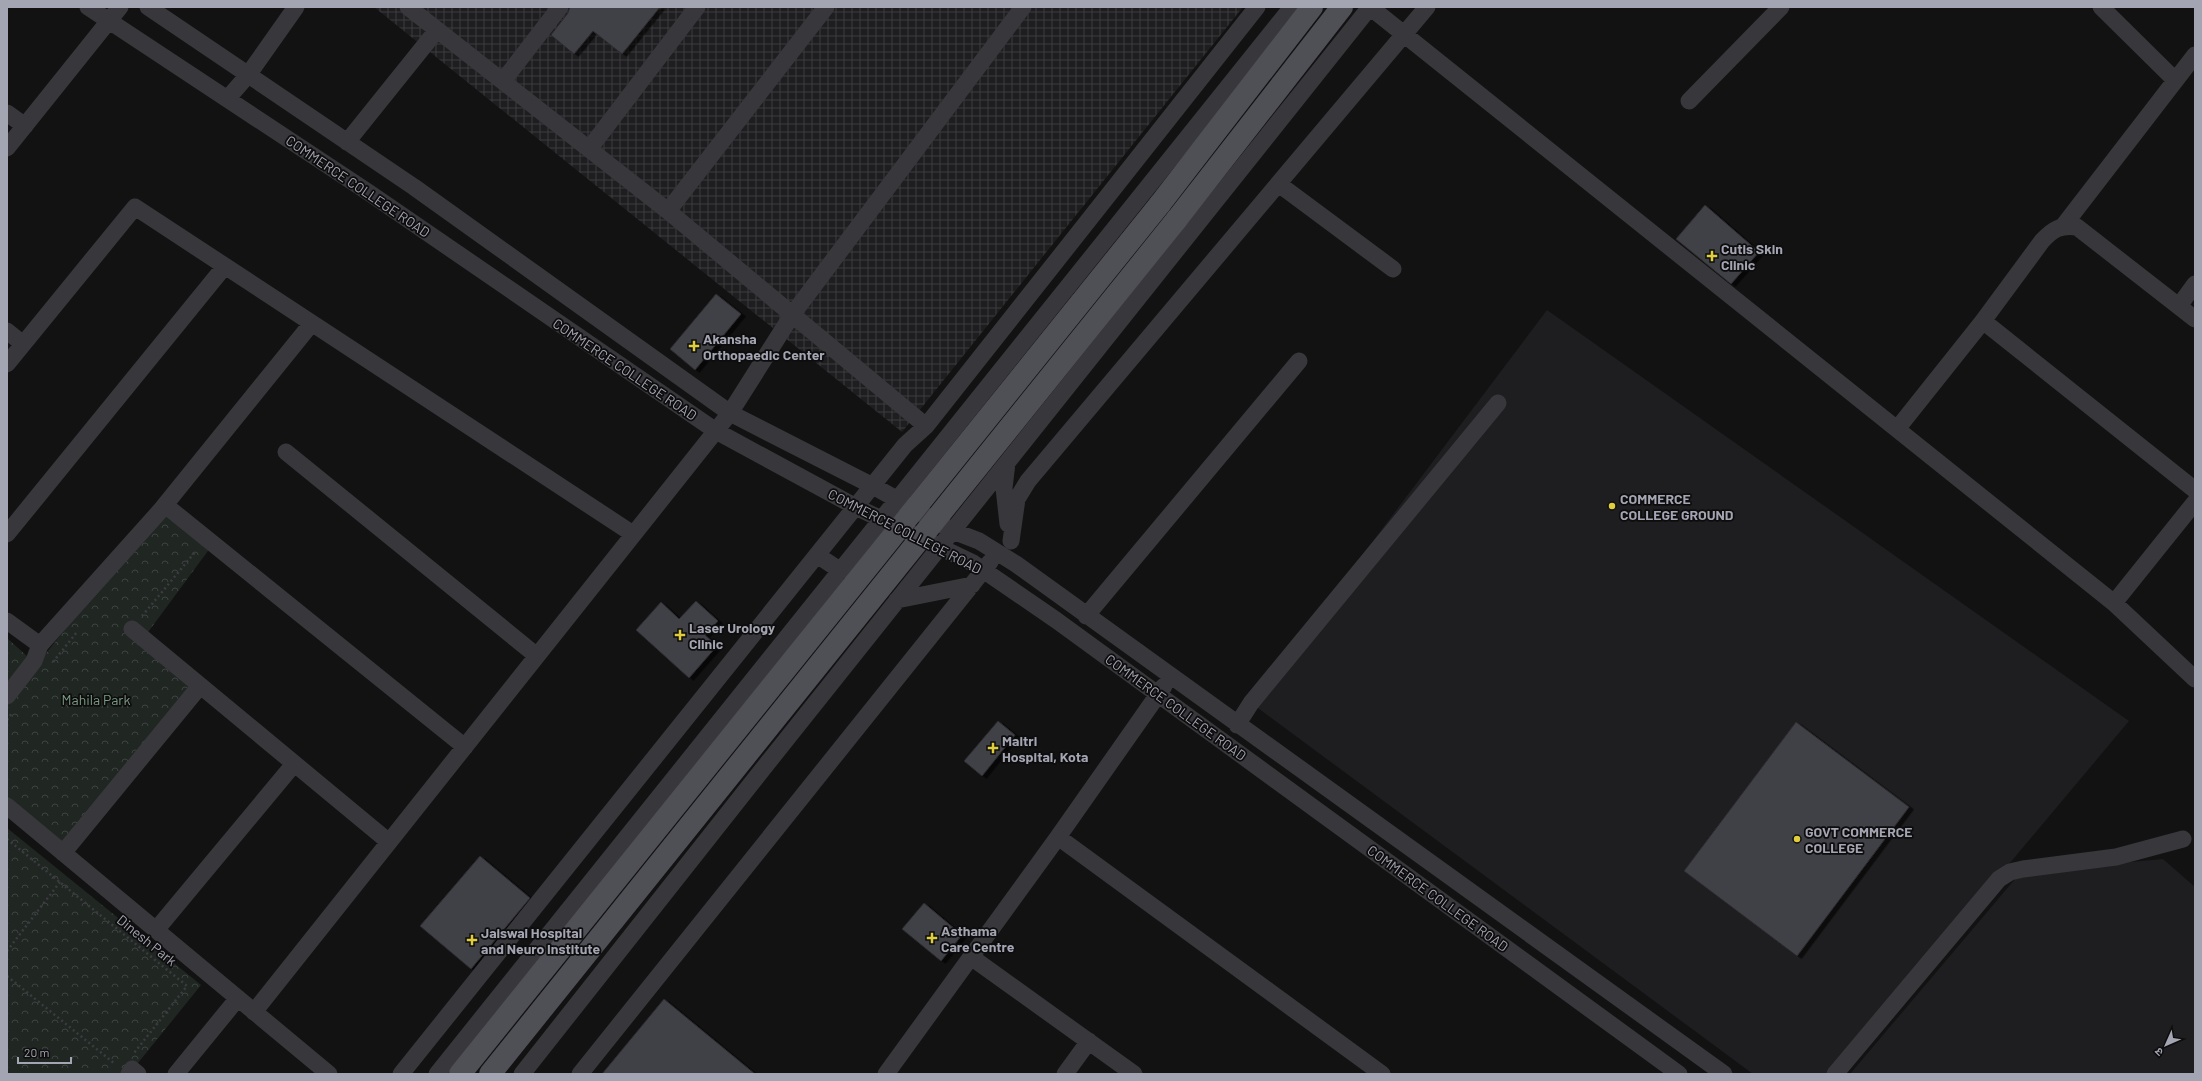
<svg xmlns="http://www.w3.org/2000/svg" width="2202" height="1081" viewBox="0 0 2202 1081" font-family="Barlow,'Noto Sans Devanagari',sans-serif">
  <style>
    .built { fill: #1e1e20 }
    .industrial { fill: url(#industrial-grid) }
    .park { fill: url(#park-crowns) }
    .building { fill: #414146; stroke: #2c2c2f; filter: url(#shadow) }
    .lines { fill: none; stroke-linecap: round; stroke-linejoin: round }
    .path { stroke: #3b3b40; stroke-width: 2.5; stroke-dasharray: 2 3; stroke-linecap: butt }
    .minor { stroke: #38383c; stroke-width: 17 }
    .major { stroke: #4f4f56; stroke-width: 22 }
    .major-bridge { stroke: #4f4f56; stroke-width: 22 }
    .poi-dot { fill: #e0cd3c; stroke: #0d0d0e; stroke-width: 1.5 }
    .labels { text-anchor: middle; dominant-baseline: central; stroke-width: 3.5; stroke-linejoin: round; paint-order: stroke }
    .street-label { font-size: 14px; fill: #a4a5b2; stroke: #0d0d0e }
    .poi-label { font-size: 14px; font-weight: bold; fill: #a4a5b2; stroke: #0d0d0e; text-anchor: start }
    .park-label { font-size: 14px; fill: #7d9c85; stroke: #0d0d0e }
  </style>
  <defs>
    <pattern id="industrial-grid" width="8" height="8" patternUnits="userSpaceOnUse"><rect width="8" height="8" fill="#1e1e20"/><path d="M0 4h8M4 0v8" fill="none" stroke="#3c3c3e"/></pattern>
    <pattern id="park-crowns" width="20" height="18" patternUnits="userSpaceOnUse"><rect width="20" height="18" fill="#202723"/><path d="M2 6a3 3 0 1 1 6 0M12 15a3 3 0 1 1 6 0" fill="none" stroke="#3d4341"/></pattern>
    <filter id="shadow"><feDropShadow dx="4.5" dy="2.5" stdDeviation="0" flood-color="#0009"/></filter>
  </defs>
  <rect width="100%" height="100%" fill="#121213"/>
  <path class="built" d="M1547,310L2129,721L1833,1074H1753L1251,703Z
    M2163,859L2195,887V1074H1850L2021,872Z"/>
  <path class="industrial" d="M374,7H1243L902,432Z"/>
  <path class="park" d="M160,511L213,544L140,643L192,688L63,846L7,801V702Z
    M7,638L28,657L7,683Z
    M7,828L201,985L129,1074H7Z"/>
  <path class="building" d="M570,7H660L622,54L593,31L574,54L551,35L568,13Z
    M1705,205L1759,252L1731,284L1676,239Z
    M716,294L741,314L695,370L670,349Z
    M696,601L718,621L705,635L717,646L689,678L636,630L661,602L679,619Z
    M998,721L1015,735L982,776L964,761Z
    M1796,722L1909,807L1797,956L1684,871Z
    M480,856L530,898L471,969L420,926Z
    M924,903L962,935L941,961L902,929Z
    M664,999L755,1074H602Z"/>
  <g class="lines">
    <path class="path" d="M142,616L196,551
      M7,652V653
      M53,662L77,632
      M7,720L12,713
      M7,839L187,986L134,1053
      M7,951L60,882
      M7,976L115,1064"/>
    <path class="minor" d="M88,7L368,192L716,431L856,507L973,563L1056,620L1679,1074
      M148,7L414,187L730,413L873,486L953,531L979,541L1016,564L1724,1074
      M408,7L668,211L926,426
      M1370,7L2114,603L2195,679
      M2101,7L2175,80
      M503,81L560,7
      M228,98L248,75L296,7
      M1689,101L1781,7
      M7,113L25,126
      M347,142L437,30
      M7,148L120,7
      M589,149L697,7
      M1280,185L1393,269
      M668,211L826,7
      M2064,225L2195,55
      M2179,306L2195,284
      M1983,321L2195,490
      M7,331L23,344
      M7,364L135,207L633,534
      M1897,429L1983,321L2042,241C2053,229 2060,225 2077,227L2195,319
      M286,452L537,656
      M1007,463L1004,488L1008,524
      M165,505L465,747
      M7,534L225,266
      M1011,541L1017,499L1028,481L1427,7
      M817,555L841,571
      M897,600L972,585
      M2114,603L2195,502
      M1086,616L1299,361
      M7,621L40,645
      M132,629L389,842
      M7,696L34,661L40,645L160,511L312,323
      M1237,725L1251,703L1498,403
      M7,806L329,1074
      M1058,837L1382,1074
      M63,853L200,686
      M156,930L294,764
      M971,957L1134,1074
      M254,1012L730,413L792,315L1023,7
      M129,1074L132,1069L138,1074
      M176,1074L238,998
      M401,1074L905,445L926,426L1257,7
      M437,1074L1292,7
      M522,1074L766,765L1370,7
      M580,1074L990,562
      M886,1074L1058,837L1164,686
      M1065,1074L1089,1041
      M1835,1074L1999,879L2010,872L2023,869L2116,857L2183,839"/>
    <path class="major" d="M1160,204L1312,7
      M1177,219L1342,7"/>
    <path class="major-bridge" d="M460,1074L1160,204
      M490,1074L1177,219"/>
  </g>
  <g class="poi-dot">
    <path d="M1710 250h4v4h4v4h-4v4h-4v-4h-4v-4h4z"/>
    <path d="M692 340h4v4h4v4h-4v4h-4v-4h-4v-4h4z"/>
    <circle cx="1612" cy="506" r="4"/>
    <path d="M678 629h4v4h4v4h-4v4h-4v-4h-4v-4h4z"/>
    <path d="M991 742h4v4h4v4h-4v4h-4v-4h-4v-4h4z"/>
    <circle cx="1797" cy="839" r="4"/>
    <path d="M930 932h4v4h4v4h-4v4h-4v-4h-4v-4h4z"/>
    <path d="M470 934h4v4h4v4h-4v4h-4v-4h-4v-4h4z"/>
  </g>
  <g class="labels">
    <g class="street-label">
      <text transform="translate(358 186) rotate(34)">COMMERCE COLLEGE ROAD</text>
      <text transform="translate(625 369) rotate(34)">COMMERCE COLLEGE ROAD</text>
      <text transform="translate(905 531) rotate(27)">COMMERCE COLLEGE ROAD</text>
      <text transform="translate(1176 707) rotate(36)">COMMERCE COLLEGE ROAD</text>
      <text transform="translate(1438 898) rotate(36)">COMMERCE COLLEGE ROAD</text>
      <text transform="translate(147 940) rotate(39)">Dinesh Park</text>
    </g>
    <g class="poi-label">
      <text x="1721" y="248">Cutis Skin<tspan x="1721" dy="16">Clinic</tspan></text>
      <text x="703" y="338">Akansha<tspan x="703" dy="16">Orthopaedic Center</tspan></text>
      <text x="1620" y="498">COMMERCE<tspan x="1620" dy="16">COLLEGE GROUND</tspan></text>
      <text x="689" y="627">Laser Urology<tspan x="689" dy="16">Clinic</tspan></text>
      <text x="1002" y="740">Maitri<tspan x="1002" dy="16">Hospital, Kota</tspan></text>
      <text x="1805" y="831">GOVT COMMERCE<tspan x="1805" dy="16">COLLEGE</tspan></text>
      <text x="941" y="930">Asthama<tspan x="941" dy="16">Care Centre</tspan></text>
      <text x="481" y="932">Jaiswal Hospital<tspan x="481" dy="16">and Neuro Institute</tspan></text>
    </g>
    <g class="park-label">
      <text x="96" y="699">Mahila Park</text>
    </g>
  </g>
  <rect width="2202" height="1081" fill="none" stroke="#a4a5b2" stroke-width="16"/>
  <g transform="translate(2166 1045) rotate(225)" stroke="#0d0d0e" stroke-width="3" paint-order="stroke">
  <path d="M0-3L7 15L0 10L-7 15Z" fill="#a4a5b2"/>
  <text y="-6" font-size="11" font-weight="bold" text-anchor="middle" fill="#a4a5b2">उ</text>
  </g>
  <path d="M18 1057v6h53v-6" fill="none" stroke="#a4a5b2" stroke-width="2"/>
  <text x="24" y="1057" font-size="12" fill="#a4a5b2" stroke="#0d0d0e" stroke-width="3" paint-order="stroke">20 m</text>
</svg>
